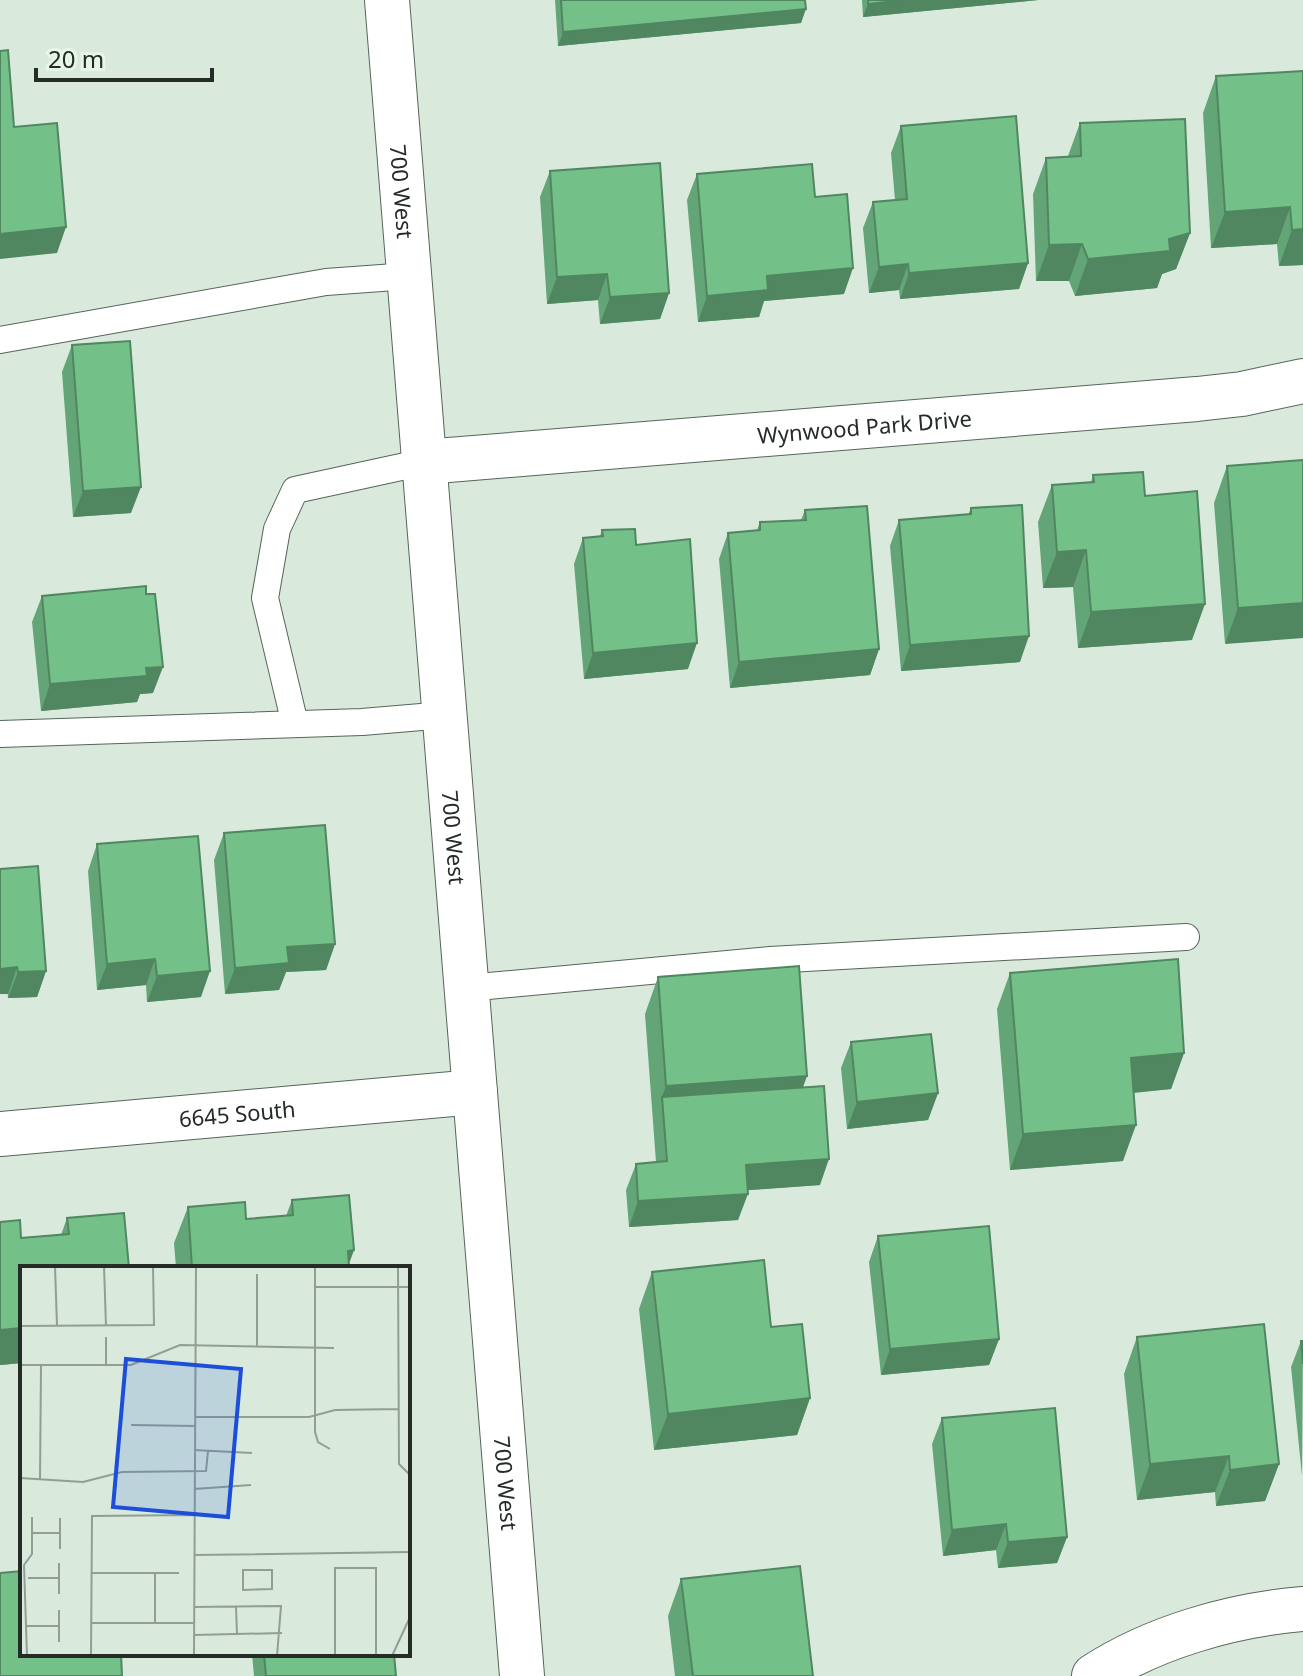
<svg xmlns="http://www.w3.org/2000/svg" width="1303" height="1676" viewBox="0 0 1303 1676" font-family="'Noto Sans',sans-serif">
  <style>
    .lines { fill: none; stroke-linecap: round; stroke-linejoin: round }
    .service-casing { stroke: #56655a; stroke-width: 28 }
    .minor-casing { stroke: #56655a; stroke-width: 46 }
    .secondary-casing { stroke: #56655a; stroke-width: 46 }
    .service { stroke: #fff; stroke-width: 26 }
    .minor { stroke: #fff; stroke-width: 44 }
    .secondary { stroke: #fff; stroke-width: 44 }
    .wall { fill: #63a576 }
    .shaded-wall { fill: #508660 }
    .building { fill: #73c089; stroke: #508660; stroke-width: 2 }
    .labels { text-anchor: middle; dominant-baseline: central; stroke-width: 6; stroke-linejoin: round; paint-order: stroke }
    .street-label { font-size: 22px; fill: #252b26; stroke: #e6f7ea }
    .inset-road { fill: none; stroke: #919e94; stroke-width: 2 }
    .view { fill: #1d4ed8; fill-opacity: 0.15; stroke: #1d4ed8; stroke-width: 4 }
    .inset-edge { fill: none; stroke: #252b26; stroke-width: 4 }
  </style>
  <rect width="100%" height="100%" fill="#d9eadd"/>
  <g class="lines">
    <g class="service-casing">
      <path id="service" d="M0,340L326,282L409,276
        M295,724L265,598L277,529L295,490L424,462
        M0,734L362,722L445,715
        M467,988L770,960L1186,937"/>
    </g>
    <g class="minor-casing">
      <g id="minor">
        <path id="s1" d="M424,462L1197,399L1242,394L1303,381"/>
        <path id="s2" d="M0,1134L475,1092"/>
        <path d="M1094,1676C1154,1637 1232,1615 1303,1609"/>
      </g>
    </g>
    <g class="secondary-casing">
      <g id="secondary">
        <path id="s3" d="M387,0L522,1676"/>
      </g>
    </g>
    <use href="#service" class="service"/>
    <use href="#minor" class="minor"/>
    <use href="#secondary" class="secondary"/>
  </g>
  <path class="wall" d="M555,0H805L801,23L558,46Z
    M862,0H1038L863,17Z
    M1303,71V265L1279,266L1277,244L1211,248L1203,113L1216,76Z
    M1080,123L1190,233L1176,269L1162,274L1157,288L1075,296L1069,281H1036L1033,194L1046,158L1068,156Z
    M901,126L1028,263L1019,289L900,299L899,290L869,293L863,228L873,202L895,200L891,153Z
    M550,171L669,293L660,319L600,324L598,300L547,304L540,197Z
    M697,174L815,197L844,294L764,301L759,317L698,322L687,200Z
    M72,345L131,513L73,517L62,372Z
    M1303,460L1225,644L1214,503L1227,466Z
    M1093,475L1145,496L1192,640L1078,648L1073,587L1043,588L1038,522L1052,485L1091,482Z
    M971,508L1020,662L901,671L890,546L899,520L968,515Z
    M805,510L879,649L870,675L730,688L719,559L728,533L757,530L760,522L801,520Z
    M602,530L636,545L688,669L584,679L574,564L583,538L600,536Z
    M42,596L153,693L140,694L137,702L41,711L32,622Z
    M224,833L335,944L326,970L286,972L279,990L225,994L214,860Z
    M97,844L201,997L147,1002L146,985L97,990L88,871Z
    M0,869L46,971L37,997L8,998Z
    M1010,973L1184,1053L1171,1089L1134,1093L1123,1161L1010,1170L997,1009Z
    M658,977L803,1087L820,1185L748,1190L738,1220L629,1227L626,1190L636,1164L656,1162L645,1014Z
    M851,1042L938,1093L928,1120L847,1129L841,1068Z
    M292,1200L354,1250L349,1264V1268H176L174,1243L188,1207L246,1219L286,1216Z
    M124,1213L22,1268V1363L0,1365V1222L21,1238L61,1235L67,1218Z
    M878,1236L999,1339L989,1365L881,1375L869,1262Z
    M652,1272L771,1327L810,1398L797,1435L654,1450L639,1309Z
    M1137,1337L1279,1464L1265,1501L1216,1506L1215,1492L1137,1500L1124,1374Z
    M1301,1341H1303L1302,1476L1291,1367Z
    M942,1418L1067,1537L1057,1563L998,1568L996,1550L943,1556L932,1444Z
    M681,1579L813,1676H675L668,1616Z
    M252,1654H394L396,1676H254Z"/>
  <path class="shaded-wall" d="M906,0H1038L863,17L868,4Z
    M806,9L801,23L558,46L563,32Z
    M1290,207L1277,244L1211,248L1225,212Z
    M66,227L57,253L0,259V234Z
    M1303,229V265L1279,266L1292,230Z
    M1190,233L1176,269L1162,274L1157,288L1075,296L1088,259L1169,239Z
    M1082,244L1069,281H1036L1049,245Z
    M1028,263L1019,289L900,299L909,273Z
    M908,264L899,290L869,293L879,267Z
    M853,268L844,294L764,301L759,317L698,322L707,296L767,276Z
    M607,274L598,300L547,304L557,277Z
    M669,293L660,319L600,324L610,297Z
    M141,487L131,513L73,517L83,491Z
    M1086,550L1073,587L1043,588L1057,552Z
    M1303,603V638L1225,644L1238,608Z
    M1205,604L1192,640L1078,648L1091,612Z
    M1029,636L1020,662L901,671L910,645Z
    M697,643L688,669L584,679L593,653Z
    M879,649L870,675L730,688L739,662Z
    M163,667L153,693L140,694L137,702L41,711L50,684L146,668Z
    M335,944L326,970L286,972L279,990L225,994L235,968L287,947Z
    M155,959L146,985L97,990L107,964Z
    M17,967L8,994H0V969Z
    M46,971L37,997L8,998L18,972Z
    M210,971L201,997L147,1002L157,976Z
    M1184,1053L1171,1089L1118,1094L1131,1058Z
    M807,1076L794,1113L662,1097L666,1086Z
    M938,1093L928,1120L847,1129L857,1102Z
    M1136,1125L1123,1161L1010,1170L1023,1134Z
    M829,1159L820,1185L737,1191L746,1165Z
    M748,1194L738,1220L629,1227L638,1201Z
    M354,1250L347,1268L348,1251Z
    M22,1328V1363L0,1365V1330Z
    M999,1339L989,1365L881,1375L890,1349Z
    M810,1398L797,1435L654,1450L668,1414Z
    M1229,1456L1215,1492L1137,1500L1150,1464Z
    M1279,1464L1265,1501L1216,1506L1230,1470Z
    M1006,1524L996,1550L943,1556L952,1530Z
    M1067,1537L1057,1563L998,1568L1008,1542Z"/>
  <path class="building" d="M561,0H805L806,9L563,32Z
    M868,0H906L868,4Z
    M8,50L14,127L57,123L66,227L0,234V51Z
    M1303,71V229L1292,230L1290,207L1225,212L1216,76Z
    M1016,116L1028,263L909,273L908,264L879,267L873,202L907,199L901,126Z
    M1185,119L1190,233L1169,239L1170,251L1088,259L1082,244L1049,245L1046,158L1081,156L1080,123Z
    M660,163L669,293L610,297L607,274L557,277L550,171Z
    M812,164L815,197L847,194L853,268L767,276L768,290L707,296L697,174Z
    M130,341L141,487L83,491L72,345Z
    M1303,460V603L1238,608L1227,466Z
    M1143,472L1145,496L1197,491L1205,604L1091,612L1086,550L1057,552L1052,485L1094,482L1093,475Z
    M1022,505L1029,636L910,645L899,520L971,514V508Z
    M867,506L879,649L739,662L728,533L760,530V522L806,520L805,510Z
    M635,529L636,545L690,539L697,643L593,653L583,538L603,536L602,530Z
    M146,586V594H155L163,667L146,668L147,676L50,684L42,596Z
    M325,825L335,944L287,947L289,963L235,968L224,833Z
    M198,836L210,971L157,976L155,959L107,964L97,844Z
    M38,866L46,971L18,972L17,967L0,969V869Z
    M1178,959L1184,1053L1131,1058L1136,1125L1023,1134L1010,973Z
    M799,966L807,1076L666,1086L658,977Z
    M931,1034L938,1093L857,1102L851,1042Z
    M824,1086L829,1159L746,1165L748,1194L638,1201L636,1164L667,1161L662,1097Z
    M349,1195L354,1250L348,1251L349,1268H192L188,1207L245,1202L246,1219L293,1215L292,1200Z
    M124,1213L129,1268H22V1328L0,1330V1222L20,1220L21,1238L69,1234L67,1218Z
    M989,1226L999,1339L890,1349L878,1236Z
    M764,1260L771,1327L802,1324L810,1398L668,1414L652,1272Z
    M1264,1324L1279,1464L1230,1470L1229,1456L1150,1464L1137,1337Z
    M1301,1341H1303V1364Z
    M1055,1408L1067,1537L1008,1542L1006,1524L952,1530L942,1418Z
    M800,1566L813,1676H693L681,1579Z
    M22,1571V1654H121L122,1676H0V1573Z
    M264,1654H394L396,1676H266Z"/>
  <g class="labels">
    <g class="street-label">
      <text stroke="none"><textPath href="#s3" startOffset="192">700 West</textPath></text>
      <text stroke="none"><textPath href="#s1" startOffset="442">Wynwood Park Drive</textPath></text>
      <text stroke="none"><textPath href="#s3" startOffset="840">700 West</textPath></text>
      <text stroke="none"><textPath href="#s2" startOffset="238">6645 South</textPath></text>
      <text stroke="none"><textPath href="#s3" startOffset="1488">700 West</textPath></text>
    </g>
  </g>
  <g transform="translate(20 1266)">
    <rect width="390" height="390" fill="#d9eadd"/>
    <path class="inset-road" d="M35,0L37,60M84,0L86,60M295,0V166L298,176L310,183M378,0L379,198L390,209M237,8V80M296,21H390M0,60L134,59L133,0M0,99H111L160,79L314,82M86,99V71M175,151H289L315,144L378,143M111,159L175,160M174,184L232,187M0,212L63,216L102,206L186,205L188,185M20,213L21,99M174,223L231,219M12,267H40M40,283V252M174,289L390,286M4,299L7,390M4,299L12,288V251M223,304H252V323L223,324ZM71,307H159M8,312H39M39,328V297M174,341L261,340L257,390M216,341L217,368M71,357H174M135,357V307M7,360H39M174,369L262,367M39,376V344M71,390L72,250L174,249M174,390L176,0M315,390V302H356V390M372,390L390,351"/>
    <path class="view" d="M106,93L221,103L208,251L93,241Z"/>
    <rect width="390" height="390" class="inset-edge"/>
  </g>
  <path d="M36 68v12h176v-12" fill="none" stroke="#252b26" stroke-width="4"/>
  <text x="48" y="68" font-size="24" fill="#252b26" stroke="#e6f7ea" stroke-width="6" paint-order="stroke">20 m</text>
</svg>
